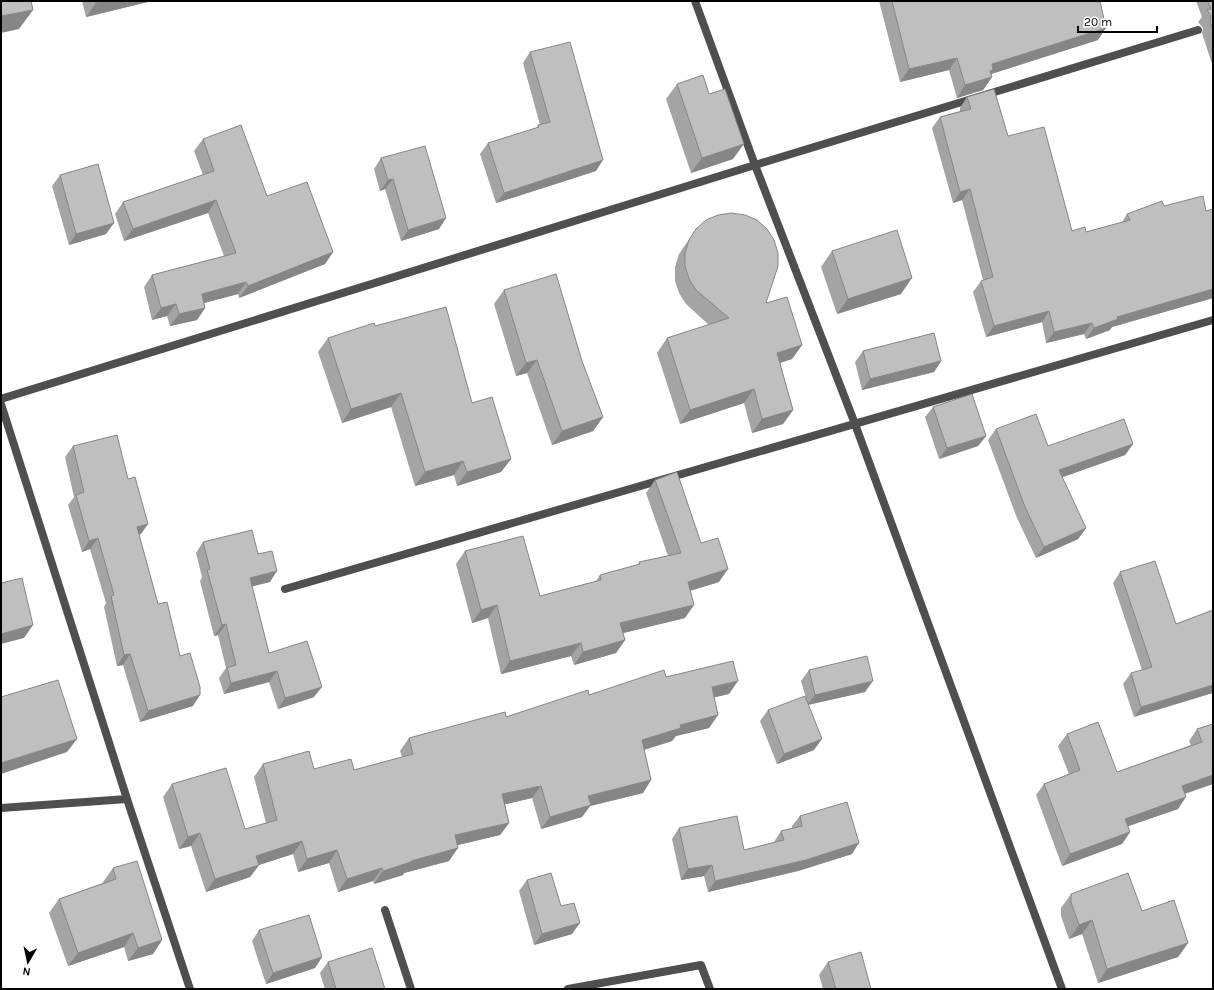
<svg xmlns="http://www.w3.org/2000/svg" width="1214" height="990" viewBox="0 0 1214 990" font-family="Karla,sans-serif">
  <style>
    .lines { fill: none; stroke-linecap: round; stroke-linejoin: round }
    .street { stroke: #4f4f4f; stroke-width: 8 }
    .wall { fill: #a4a4a4 }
    .shaded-wall { fill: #868686 }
    .building { fill: #bfbfbf; stroke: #868686 }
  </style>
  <rect width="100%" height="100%" fill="#fff"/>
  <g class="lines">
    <path class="street" d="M695,1L755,165L855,424L1062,989
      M1,399L755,165L1198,30
      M1,404L127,799L190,989
      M285,589L1213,320
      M1,808L127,799
      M385,910L411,989
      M568,989L701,965L710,989"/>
  </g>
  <path class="wall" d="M82,1H152L86,17Z
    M879,1H1096L1098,40L991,74L992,77L983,90L957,98L949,70L900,82Z
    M1196,1H1213V67L1202,33L1203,28L1198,22L1202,17Z
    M530,52L596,171L496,203L480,154L488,143L536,128L538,125H540L523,63Z
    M677,84L709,94L733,159L691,173L666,99Z
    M967,97L1008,136L1072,231L1086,232L1122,222L1127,214L1164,206L1206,211L1213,209V298L1112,327L1110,330L1086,339L1084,334L1046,343L1042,322L986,337L973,292L981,281L983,280L962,200L953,203L932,128L940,117L960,111V108Z
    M203,139L267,196L333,252L325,264L239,298L238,294L204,303L205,308L197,320L170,326L167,316L152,320L144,287L152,275L224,256L208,213L124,241L115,214L123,202L203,175L194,151Z
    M381,158L439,229L401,241L385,189L380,191L374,169Z
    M60,175L106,234L69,245L52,186Z
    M696,229L766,303L802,345L792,359L780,363L793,410L783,424L752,433L744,403L680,424L657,353L667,338L709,325L686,304L679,293L675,281V267L679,254Z
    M832,251L901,294L837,314L821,267Z
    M504,290L582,361L603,417L593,431L552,445L527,373L516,376L494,304Z
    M375,326L472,403L511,459L501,472L457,486L454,475L415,486L391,407L342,423L318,352L328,338Z
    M863,351L941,361L934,372L862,390L855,362Z
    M933,407L986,436L978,446L939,459L925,417Z
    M996,429L1048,446L1133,444L1125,455L1062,477L1086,528L1078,539L1036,558L1017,518L988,440Z
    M73,446L141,534L139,535L158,604L180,656L193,706L140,722L123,665L117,666L104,607L106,603L90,549L82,552L68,505L74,497L65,457Z
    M655,480L701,543L719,582L690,591L685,618L623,633L625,640L616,653L574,665L571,656L501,674L488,618L472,623L456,564L465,551L540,596L596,581L600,575L638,565L639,562L668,556L646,493Z
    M203,542L258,554L270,582L252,586L269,653L314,697L278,709L269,682L224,694L219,678L226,668L218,635L214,636L200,581L202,577L196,553Z
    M1120,572L1176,624L1213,610L1134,717L1123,684L1131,673L1142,670L1113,583Z
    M809,670L865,692L808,705L814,750L777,764L760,721L768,710L806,698L801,681Z
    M666,677L729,694L714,697L718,715L709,728L676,736L672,741L644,750L651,780L643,793L590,806L582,817L541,829L532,798L505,804L509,823L500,835L457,845L449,861L404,873L403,875L374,884L373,881L338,892L329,863L298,872L293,854L259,865L250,877L206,892L191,846L179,849L163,797L172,784L245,829L266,823L254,777L263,764L314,769L354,770L402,757L400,751L409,738L506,717L589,695Z
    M1213,724V784L1185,794L1178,809L1128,826L1130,832L1122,844L1062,866L1036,795L1044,784L1069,774L1058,746L1067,734L1117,772L1191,745L1189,741L1197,729Z
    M800,816L852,854L798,871L708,892L704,876L681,880L672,839L679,828L744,850L774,842L781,831L792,828V826Z
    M113,868L162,940L153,954L128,961L124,947L68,966L49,913L59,899L103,883V882Z
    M527,880L561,906L572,934L534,945L519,891Z
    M1071,894L1142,911L1188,943L1178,957L1098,983L1082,934L1069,939L1061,916V908Z
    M259,930L322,957L315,968L266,984L252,941Z
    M328,962L385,989H325L320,973Z
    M828,962L871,989H823L819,975Z"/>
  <path class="shaded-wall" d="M105,1H152L86,17L96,3Z
    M33,10L19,29L1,33V16Z
    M1106,28L1098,40L991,74L992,77L983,90L957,98L965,85L992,64Z
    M957,58L949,70L900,82L909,69Z
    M744,144L733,159L691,173L702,158Z
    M603,160L596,171L496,203L504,193Z
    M393,179L385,189L380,191L388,180Z
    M970,189L962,200L953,203L960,192Z
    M216,200L208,213L124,241L133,229Z
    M446,218L439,229L401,241L408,230Z
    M114,223L106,234L69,245L76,234Z
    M333,252L325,264L239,298L248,286Z
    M912,278L901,294L837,314L848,299Z
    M246,282L238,294L193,306L202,294Z
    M1213,289V298L1112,327L1110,330L1086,339L1094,328L1117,317Z
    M176,304L167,316L152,320L161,308Z
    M205,308L197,320L170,326L179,314Z
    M1049,311L1042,322L986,337L994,326Z
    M1092,323L1084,334L1046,343L1054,332Z
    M802,345L792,359L767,367L777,353Z
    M537,360L527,373L516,376L526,363Z
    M941,361L934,372L862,390L870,379Z
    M754,389L744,403L680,424L690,410Z
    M401,393L391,407L342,423L351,409Z
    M793,410L783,424L752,433L762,419Z
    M603,417L593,431L552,445L562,431Z
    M986,436L978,446L939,459L947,448Z
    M1133,444L1125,455L1052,481L1059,470Z
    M511,459L501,472L457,486L467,472Z
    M463,461L454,475L415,486L425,472Z
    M148,524L141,534L129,538L137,527Z
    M1086,528L1078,539L1036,558L1044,547Z
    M98,538L90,549L82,552L89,541Z
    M728,569L719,582L679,594L688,582Z
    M277,571L270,582L242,589L250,578Z
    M497,605L488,618L472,623L481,610Z
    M694,605L685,618L611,636L620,623Z
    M226,624L218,635L214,636L222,625Z
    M33,625L24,638L1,644V634Z
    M625,640L616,653L574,665L583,652Z
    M581,643L571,656L501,674L510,661Z
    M130,654L123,665L117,666L124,655Z
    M277,671L269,682L224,694L231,683Z
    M738,681L729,694L703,700L712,687Z
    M873,681L865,692L807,705L815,695Z
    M1213,685V693L1134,717L1141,707Z
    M322,687L314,697L278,709L285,698Z
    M200,695L193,706L140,722L148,711Z
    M718,715L709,728L676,736L672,741L633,753L642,740L680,725Z
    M77,739L67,752L1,774V763Z
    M822,739L814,750L777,764L784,754Z
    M1213,775V784L1174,797L1182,786Z
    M651,780L643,793L590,806L582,817L541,829L550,817L588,796Z
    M541,786L532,798L494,807L502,794Z
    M1186,797L1178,809L1117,830L1125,819Z
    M509,823L500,835L446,848L455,835Z
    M1130,832L1122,844L1062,866L1070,854Z
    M200,833L191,846L179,849L188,837Z
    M302,841L293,854L259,865L250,877L206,892L215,879L256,856Z
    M859,843L852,854L798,871L708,892L715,881Z
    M458,848L449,861L404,873L403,875L374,884L383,871L411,861Z
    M337,850L329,863L298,872L307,859Z
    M712,865L704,876L681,880L688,869Z
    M382,868L373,881L338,892L347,879Z
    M1092,920L1082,934L1069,939L1079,925Z
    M580,923L572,934L534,945L542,934Z
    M133,933L124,947L68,966L78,953Z
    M162,940L153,954L128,961L138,948Z
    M1188,943L1178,957L1098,983L1107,969Z
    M322,957L315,968L266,984L273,973Z"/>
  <path class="building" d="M1,1H31L33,10L1,16Z
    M95,1H105L96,3Z
    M892,1H1096V2L1100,1L1106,28L992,64L993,70L990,71L992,77L965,85L957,58L909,69Z
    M1208,1H1213V30L1210,22L1211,16L1207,10L1211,9Z
    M570,42L603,160L504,193L488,143L539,127L538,125L550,122L530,52Z
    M703,75L709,94L725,89L744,144L702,158L677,84Z
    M994,89L1008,136L1044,127L1072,231L1085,227L1086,232L1130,220L1127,214L1162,201L1164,206L1203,196L1206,211L1213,209V289L1117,317L1118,319L1094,328L1092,323L1054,332L1049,311L994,326L981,281L993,277L970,189L960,192L940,117L971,109L967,97Z
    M241,125L267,196L307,182L333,252L248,286L246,282L202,294L205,308L179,314L176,304L161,308L152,275L236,253L216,200L133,229L123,202L214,171L203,139Z
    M425,146L446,218L408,230L393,179L388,180L381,158Z
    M98,164L114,223L76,234L60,175Z
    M731,213L745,215L757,220L767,229L774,240L778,253V266L766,303L787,297L802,345L777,353L793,410L762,419L754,389L690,410L667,338L729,318L696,290L689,279L685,266V253L689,240L696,229L706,220L718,215Z
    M897,230L912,278L848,299L832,251Z
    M556,274L582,361L603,417L562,431L537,360L526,363L504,290Z
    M446,307L472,403L492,397L511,459L467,472L463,461L425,472L401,393L351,409L328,338L374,323L375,326Z
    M934,333L941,361L870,379L863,351Z
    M972,394L986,436L947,448L933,407Z
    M1036,414L1048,446L1124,419L1133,444L1059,470L1086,528L1044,547L1025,507L996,429Z
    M117,435L128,479L135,477L148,524L137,527L158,604L167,602L180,656L190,653L200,687V695L148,711L130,654L124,655L111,596L114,595L98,538L89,541L76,495L84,492L73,446Z
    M677,472L701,543L718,538L728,569L688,582L694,605L620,623L625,640L583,652L581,643L510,661L497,605L481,610L465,551L523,536L540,596L601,580L600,575L640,564L639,562L681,553L655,480Z
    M252,530L258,554L272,551L277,571L250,578L269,653L307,641L322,687L285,698L277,671L231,683L227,668L236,665L226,624L222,625L207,570L210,569L203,542Z
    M1155,561L1176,624L1213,610V685L1141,707L1131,673L1152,667L1120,572Z
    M22,578L33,625L1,634V583Z
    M867,656L873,681L815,695L809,670Z
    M733,661L738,681L712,687L718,715L680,725L681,728L642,740L651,780L588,796L591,805L550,817L541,786L502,794L509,823L455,835L458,848L411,861V862L383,871L382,868L347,879L337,850L307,859L302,841L256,856L259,865L215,879L200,833L188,837L172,784L226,768L245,829L277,820L263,764L309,751L314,769L351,759L354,770L413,754L409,738L505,712L506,717L588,690L589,695L664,670L666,677Z
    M58,680L77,739L1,763V697Z
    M805,696L822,739L784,754L768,710Z
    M1098,722L1117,772L1202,742L1197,729L1213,724V775L1182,786L1186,797L1125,819L1130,832L1070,854L1044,784L1080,770L1067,734Z
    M847,802L859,843L806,860L715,881L712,865L688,869L679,828L737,816L744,850L784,840L781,831L802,826L800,816Z
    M137,861L162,940L138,948L133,933L78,953L59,899L116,879L113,868Z
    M551,873L561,906L574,903L580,923L542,934L527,880Z
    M1128,873L1142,911L1174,900L1188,943L1107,969L1092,920L1079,925L1071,902V894Z
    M309,915L322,957L273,973L259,930Z
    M372,948L385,989H336L328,962Z
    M861,952L871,989H836L828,962Z"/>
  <rect width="1214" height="990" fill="none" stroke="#000000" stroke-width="4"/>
  <g transform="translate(28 962) rotate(189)" stroke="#ffffff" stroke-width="3" paint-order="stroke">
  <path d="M0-3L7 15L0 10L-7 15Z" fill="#000000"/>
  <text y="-6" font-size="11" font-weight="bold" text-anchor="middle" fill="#000000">N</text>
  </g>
  <path d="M1078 26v6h79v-6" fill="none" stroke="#000000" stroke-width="2"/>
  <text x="1084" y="26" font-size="12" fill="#000000" stroke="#ffffff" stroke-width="3" paint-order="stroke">20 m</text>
</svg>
